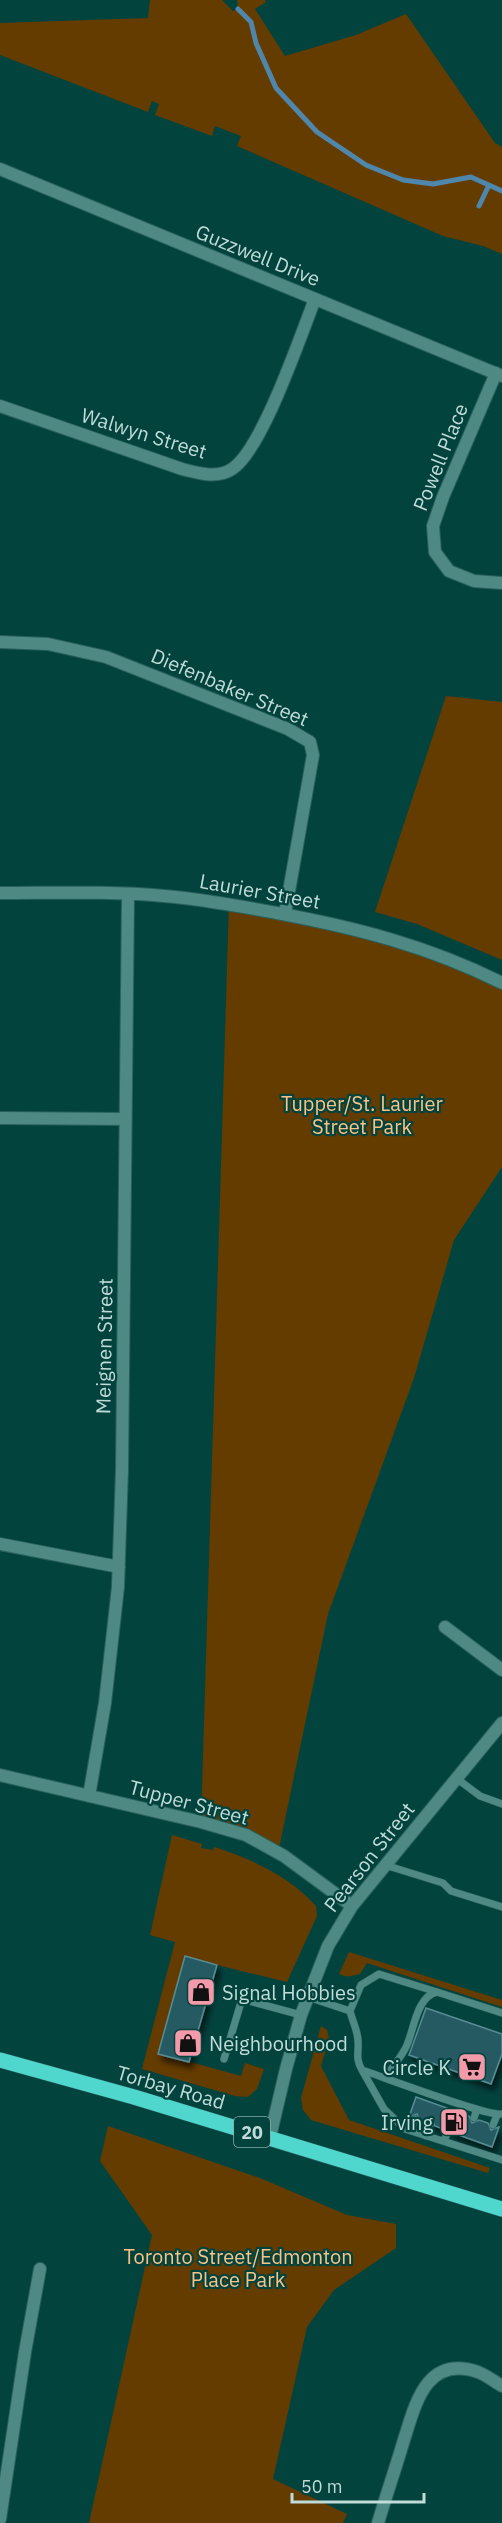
<svg xmlns="http://www.w3.org/2000/svg" width="502" height="2523" viewBox="0 0 502 2523" font-family="'IBM Plex Sans',sans-serif">
  <style>
    .green { fill: #653c00 }
    .lines { fill: none; stroke-linecap: round; stroke-linejoin: round }
    .stream { stroke: #4f86ab; stroke-width: 5 }
    .building { fill: #285a62; stroke: #578d95; stroke-width: 1.5; filter: url(#shadow) }
    .lane-casing { stroke: #29615d; stroke-width: 8 }
    .street-casing { stroke: #29615d; stroke-width: 14 }
    .primary-casing { stroke: #29615d; stroke-width: 16 }
    .lane { stroke: #4e8983; stroke-width: 7 }
    .street { stroke: #4e8983; stroke-width: 12 }
    .primary { stroke: #50d7cd; stroke-width: 15 }
    .labels { text-anchor: middle; dominant-baseline: central; stroke-width: 4.5; stroke-linejoin: round; paint-order: stroke }
    .shield { fill: #03433e; stroke: #87adaa; stroke-width: 1.5 }
    .shield-label { font-size: 18px; font-weight: bold; fill: #c0dbd8 }
    .street-label { font-size: 20px; fill: #c0dbd8; stroke: #03433e }
    .park-label { font-size: 20px; fill: #fac285; stroke: #03433e }
    .poi-label { font-size: 20px; fill: #c0dbd8; stroke: #03433e; text-anchor: start }
  </style>
  <defs>
    <filter id="shadow"><feDropShadow dx="3.5" dy="6" stdDeviation="3" flood-color="#0009"/></filter>
  </defs>
  <rect width="100%" height="100%" fill="#03433e"/>
  <path class="green" d="M150,0H222L233,11L238,9L237,0H265L266,2L255,9L285,56L356,35L406,14L495,143L502,147V254L483,246L443,236L237,146L241,136L215,126L212,136L155,115L159,104L152,101L148,112L0,55V23L148,18Z
    M446,696L502,702V960L417,924L375,912Z
    M229,904L323,921L502,983V1167L454,1240L414,1378L328,1614L278,1853L201,1822Z
    M172,1835L202,1844L201,1848L213,1850L214,1847C252,1859 289,1876 316,1906L317,1916L287,1982L217,1965L158,2053L241,2076L245,2063L264,2069L257,2089L248,2097L235,2096L142,2069L175,1942L150,1935Z
    M349,1952L502,2000V2007L367,1963L360,1974C352,1976 347,1978 339,1974Z
    M321,2026L327,2030L329,2039L321,2066L349,2120L490,2168L488,2173L311,2120L303,2110L301,2098Z
    M108,2126L260,2178L347,2215L396,2224V2248L334,2290L307,2327L273,2479L347,2514L343,2523H89L152,2235L100,2161Z"/>
  <g class="lines">
    <path class="stream" d="M238,9L251,22L256,43L276,88L317,132L366,165L403,180L433,184L471,177L502,191
      M479,206L489,185"/>
  </g>
  <path class="building" d="M185,1956L217,1965L189,2062L158,2054Z
    M426,2008L502,2034V2054L491,2084L409,2055Z
    M416,2097L469,2116L472,2123L479,2120L488,2123L491,2130L499,2127L492,2147L453,2133L450,2126L443,2129L435,2126L431,2120L425,2123L420,2121L417,2114L409,2117Z"/>
  <g class="lines">
    <g class="lane-casing">
      <path id="lane" d="M456,1778L480,1796L502,1804
        M385,1865L443,1883L451,1891L502,1907
        M308,1997L350,2011C352,2020 358,2031 358,2041C359,2053 355,2058 362,2070C383,2077 488,2117 502,2114
        M350,2011L361,1985L379,1974L437,1992
        M224,2059L242,1999L301,2015
        M362,2070L384,2109L405,2129L502,2160
        M385,2078C392,2067 402,2057 407,2045C414,2029 417,1996 437,1992L502,2013
        M474,2118L477,2109
        M493,2125L497,2115
        M411,2131L415,2119
        M426,2136L430,2125
        M444,2141L448,2131"/>
    </g>
    <g class="street-casing">
      <path id="street" d="M0,169L502,376
        M496,373L443,497L433,526L435,552L449,571L474,581L502,583
        M0,406L182,469C198,473 217,479 232,469C262,450 300,337 315,299
        M0,642L48,644L106,657L288,729L310,742L313,755L285,914
        M0,893C54,893 110,891 164,896C202,899 239,906 277,913C357,928 428,946 502,983
        M0,1118L125,1119
        M0,1544L119,1567
        M445,1627L502,1670
        M0,1775L201,1822L246,1835L284,1856L352,1906
        M89,1796L105,1703L118,1587L122,1469L128,895
        M270,2137L286,2069L301,2015L328,1946L352,1906L502,1723
        M0,2519L25,2352L40,2269
        M378,2523C386,2496 395,2470 403,2443C415,2406 425,2354 478,2372C486,2375 495,2382 502,2386"/>
    </g>
    <g class="primary-casing">
      <path id="primary" d="M0,2060L134,2097L502,2209"/>
    </g>
    <use href="#lane" class="lane"/>
    <use href="#street" class="street"/>
    <use href="#primary" class="primary"/>
  </g>
  <defs>
    <g id="shop-square" transform="scale(1.5)"><rect x="-9" y="-9" width="18" height="18" rx="4" fill="#f39aaa" stroke="#03433e"/><path d="M-5-2.5h2.3a2.7 3.5 0 0 1 5.4 0H5L5.5 6h-11ZM-1.5-2.5h3a1.5 2.3 0 0 0-3 0Z" fill="#111"/></g>
    <g id="supermarket-square" transform="scale(1.5)"><rect x="-9" y="-9" width="18" height="18" rx="4" fill="#f39aaa" stroke="#03433e"/><path d="M-6-5.5h2.5l.6 2H6L4.5 2H-2.5L-4.4-4H-6ZM-1.5 3.2a1.3 1.3 0 1 0 .1 0ZM3 3.2a1.3 1.3 0 1 0 .1 0Z" fill="#111"/></g>
    <g id="fuel-square" transform="scale(1.5)"><rect x="-9" y="-9" width="18" height="18" rx="4" fill="#f39aaa" stroke="#03433e"/><path d="M-5.5-6h7V0h2V4h1.3V-2.5L3-4.5l.8-.8L6-3V5H2.5V1h-1V6h-7ZM-4.2-4.7v3.2H.2V-4.7Z" fill="#111"/></g>
  </defs>
  <g fill-rule="evenodd">
    <use href="#shop-square" x="201" y="1992"/>
    <use href="#shop-square" x="188" y="2043"/>
    <use href="#supermarket-square" x="472" y="2067"/>
    <use href="#fuel-square" x="454" y="2122"/>
  </g>
  <g class="labels">
    <rect class="shield" x="234" y="2117" width="36" height="30" rx="4.5"/>
    <g class="shield-label">
      <text x="252" y="2132">20</text>
    </g>
    <g class="street-label">
      <text transform="translate(258 255) rotate(22)">Guzzwell Drive</text>
      <text transform="translate(144 433) rotate(17)">Walwyn Street</text>
      <text transform="translate(440 457) rotate(-68)">Powell Place</text>
      <text transform="translate(230 687) rotate(23)">Diefenbaker Street</text>
      <text transform="translate(260 891) rotate(10)">Laurier Street</text>
      <text transform="translate(104 1346) rotate(-89)">Meignen Street</text>
      <text transform="translate(189 1802) rotate(15)">Tupper Street</text>
      <text transform="translate(369 1857) rotate(-52)">Pearson Street</text>
      <text transform="translate(171 2087) rotate(16)">Torbay Road</text>
    </g>
    <g class="park-label">
      <text x="362" y="1103">Tupper/St. Laurier<tspan x="362" dy="23">Street Park</tspan></text>
      <text x="238" y="2256">Toronto Street/Edmonton<tspan x="238" dy="23">Place Park</tspan></text>
    </g>
    <g class="poi-label">
      <text x="222" y="1992">Signal Hobbies</text>
      <text x="209" y="2043">Neighbourhood</text>
      <text x="451" y="2067" text-anchor="end">Circle K</text>
      <text x="433" y="2122" text-anchor="end">Irving</text>
    </g>
  </g>
  <path d="M292 2493v9h132v-9" fill="none" stroke="#c0dbd8" stroke-width="3"/>
  <text x="301" y="2493" font-size="18" fill="#c0dbd8" stroke="#03433e" stroke-width="4.5" paint-order="stroke">50 m</text>
</svg>
